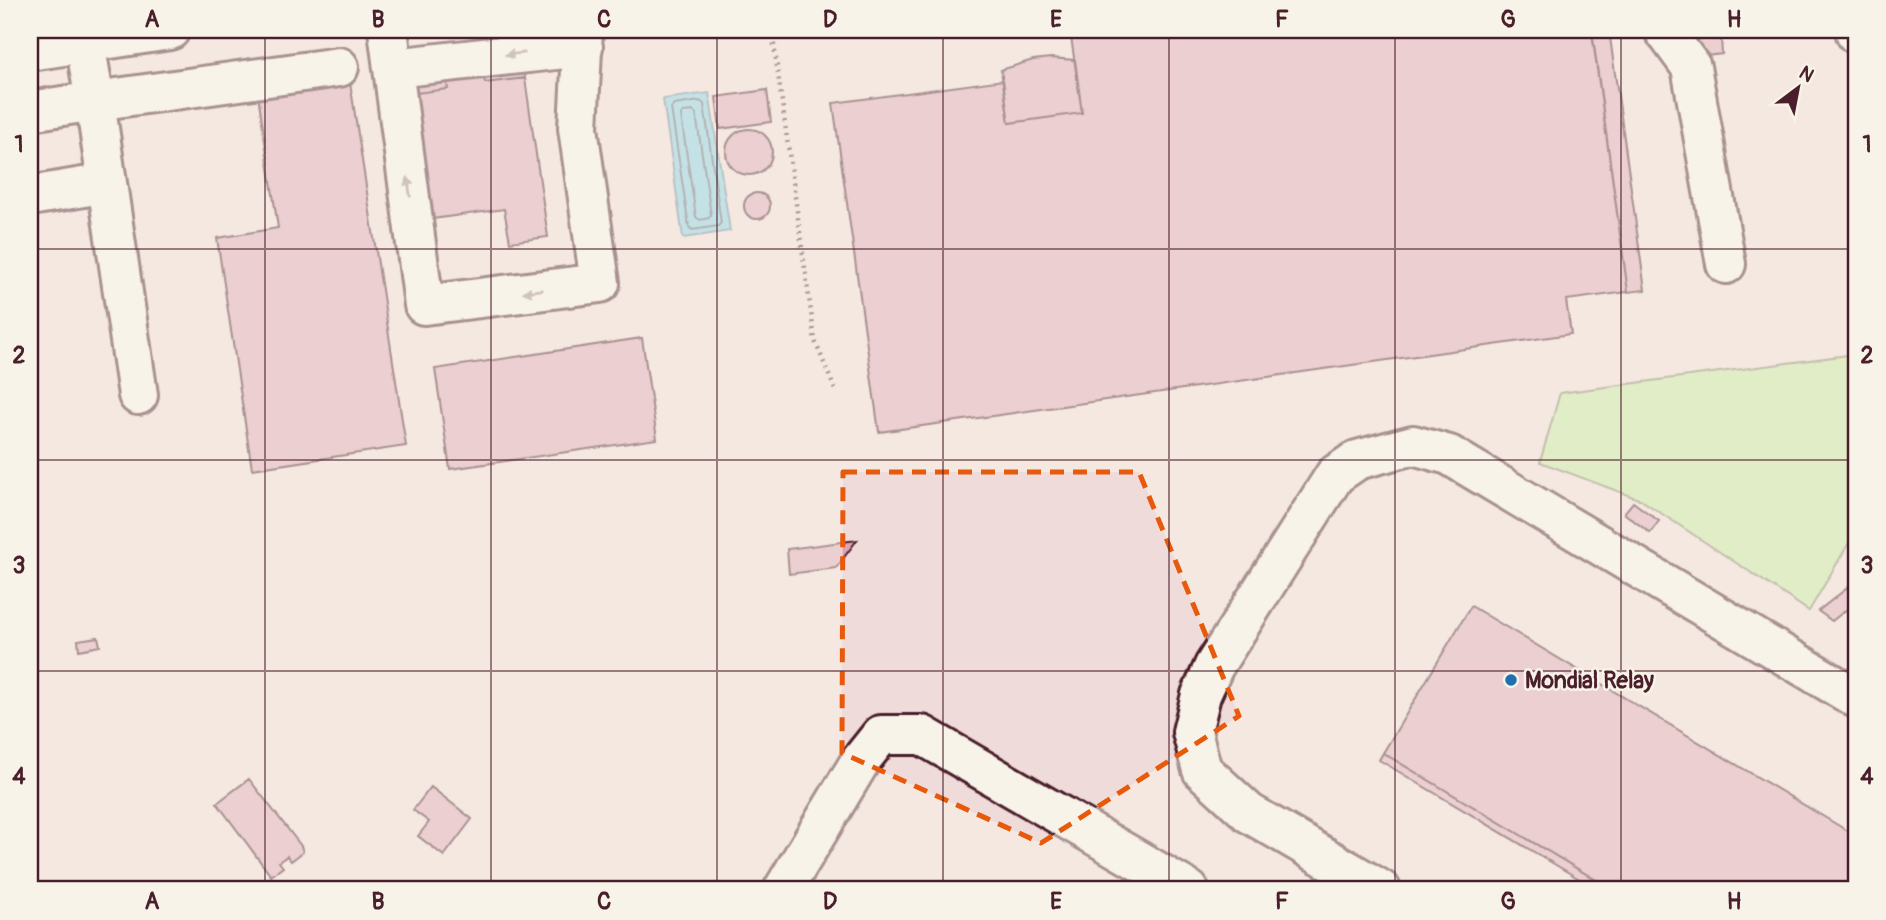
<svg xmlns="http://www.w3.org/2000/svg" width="1886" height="920" viewBox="0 0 1886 920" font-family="Pangolin,sans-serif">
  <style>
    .built { fill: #efdbd9 }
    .green { fill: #c4e6a0; stroke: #878266; stroke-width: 2 }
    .water { fill: #85cfe5; stroke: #6d899b; stroke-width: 2 }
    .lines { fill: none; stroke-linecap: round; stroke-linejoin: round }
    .shore { stroke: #626575; stroke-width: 2 }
    .building { fill: #dca4b5; stroke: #4a1f2b; stroke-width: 2 }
    .minor-casing { stroke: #4a1f2b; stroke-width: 44 }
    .path { stroke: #4a1f2b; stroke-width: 4.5; stroke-dasharray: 2 5; stroke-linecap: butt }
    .minor { stroke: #f7f3e8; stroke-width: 38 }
    .oneway { fill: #a0898a }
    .marked { fill: none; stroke: #e8590c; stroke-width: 5; stroke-dasharray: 14 9; stroke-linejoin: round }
    .grid { fill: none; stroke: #4a1f2b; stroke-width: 2; stroke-opacity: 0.55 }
    .poi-dot { fill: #1f6fb2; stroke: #f7f3e8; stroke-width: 2.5 }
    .labels { text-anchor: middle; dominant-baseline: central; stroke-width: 5; stroke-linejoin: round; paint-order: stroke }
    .poi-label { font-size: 23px; font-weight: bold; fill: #4a1f2b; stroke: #f7f3e8; text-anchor: start }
    .neatline { fill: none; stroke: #4a1f2b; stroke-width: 2.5 }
    .grid-label { font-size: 23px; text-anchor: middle; font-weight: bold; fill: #4a1f2b }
  </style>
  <rect width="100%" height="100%" fill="#f7f3e8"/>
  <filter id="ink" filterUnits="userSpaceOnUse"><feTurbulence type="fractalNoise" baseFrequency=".0143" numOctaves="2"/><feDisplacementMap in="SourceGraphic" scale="14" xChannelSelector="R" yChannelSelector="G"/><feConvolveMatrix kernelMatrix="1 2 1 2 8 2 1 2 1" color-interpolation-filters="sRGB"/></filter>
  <g filter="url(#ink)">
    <path class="built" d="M30,30H1856V890H30Z"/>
    <path class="green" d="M1856,354V531L1809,611L1641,500L1540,462L1560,393Z"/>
    <path class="water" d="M709,93L730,231L683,238L663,99Z"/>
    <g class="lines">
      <path class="shore" d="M700,101L704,104L721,223L718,226L692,230L689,227L671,108L674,105Z
        M693,111L696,114L711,215L709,218L700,220L696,217L681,116L683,112Z"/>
    </g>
    <path class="building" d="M1070,30H1592L1628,292L1566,300L1571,334L879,432L833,103L1003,80L1009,123L1082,113Z
      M1609,30L1645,290L1628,292L1592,33Z
      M1695,30H1732V35L1696,39Z
      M1721,37L1722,54L1698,57L1696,39Z
      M1051,58L1075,60L1082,113L1009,123L1001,70L1033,60Z
      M523,66L525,78L485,83L483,71Z
      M483,71L485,83L525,78L548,237L510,242L504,209L425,220L408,94L448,89L446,77Z
      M446,77L448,89L408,94L406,83Z
      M350,82L406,446L252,469L217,238L278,228L258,95Z
      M767,90L771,122L720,129L716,97Z
      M726 152a23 23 0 1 1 46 0a23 23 0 1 1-46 0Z
      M744 206a13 13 0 1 1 26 0a13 13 0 1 1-26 0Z
      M642,338L657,439L450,469L435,369Z
      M1633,502L1659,521L1650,533L1624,513Z
      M857,540L836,568L789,574L787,549Z
      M1856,581V602L1832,621L1818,611Z
      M1471,606L1856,836V890H1613L1383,753Z
      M98,637L100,646L79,650L78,640Z
      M1383,753L1613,890H1598L1379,760Z
      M249,779L301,846L303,852L291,861L287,856L279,862L283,867L271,876L217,803Z
      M431,787L472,819L444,856L418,836L429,822L413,810Z"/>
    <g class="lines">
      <g class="minor-casing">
        <path id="minor" d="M388,30L424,305L600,283L578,128L583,30
          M1664,30L1691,67L1726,264
          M1855,30L1856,34
          M85,43L95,101L339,67
          M30,51L170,30
          M394,68L583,47
          M30,111L95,101L138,395
          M30,196L107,183
          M783,890L861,760L881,735H922L1189,890
          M1381,890L1249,813L1202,770L1192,732L1201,695L1214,666L1335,475L1357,460L1413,445L1449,455L1856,698"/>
      </g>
      <path class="path" d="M772,30L815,341L836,392"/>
      <use href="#minor" class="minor"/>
    </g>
    <defs><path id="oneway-solid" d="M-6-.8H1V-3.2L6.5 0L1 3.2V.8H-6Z" transform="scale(1.75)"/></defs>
    <g class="oneway">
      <use href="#oneway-solid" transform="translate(515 54) rotate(174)"/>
      <use href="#oneway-solid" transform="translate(409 187) rotate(-97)"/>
      <use href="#oneway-solid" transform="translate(533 291) rotate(173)"/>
    </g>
  </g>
  <path d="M0 0H1886V920H0ZM843,472H1139L1239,716L1041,843L842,753Z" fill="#f7f3e8" fill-opacity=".55" fill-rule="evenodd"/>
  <path class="marked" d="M843,472H1139L1239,716L1041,843L842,753Z"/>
  <path class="grid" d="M265,30V890M491,30V890M717,30V890M943,30V890M1169,30V890M1395,30V890M1621,30V890M30,249H1856M30,460H1856M30,671H1856"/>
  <circle class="poi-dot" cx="1511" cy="680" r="7"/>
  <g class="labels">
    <g class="poi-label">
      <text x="1525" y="680">Mondial Relay</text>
    </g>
  </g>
  <rect width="1886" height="920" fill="none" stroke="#f7f3e8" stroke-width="77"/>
  <g transform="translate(1798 88) rotate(32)" stroke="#f7f3e8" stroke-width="5" paint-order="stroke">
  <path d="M0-5L12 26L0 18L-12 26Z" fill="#4a1f2b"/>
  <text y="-10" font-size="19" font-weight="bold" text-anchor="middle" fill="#4a1f2b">N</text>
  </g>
  <rect x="38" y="38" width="1810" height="843" class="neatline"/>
  <g class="grid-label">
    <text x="152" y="27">A</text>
    <text x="378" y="27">B</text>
    <text x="604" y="27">C</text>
    <text x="830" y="27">D</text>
    <text x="1056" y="27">E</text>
    <text x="1282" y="27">F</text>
    <text x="1508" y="27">G</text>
    <text x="1734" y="27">H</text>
    <text x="19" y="152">1</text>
    <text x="1867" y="152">1</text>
    <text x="19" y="363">2</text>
    <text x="1867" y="363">2</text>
    <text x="19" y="573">3</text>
    <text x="1867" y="573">3</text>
    <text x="19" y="784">4</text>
    <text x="1867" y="784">4</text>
    <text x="152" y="909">A</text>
    <text x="378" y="909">B</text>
    <text x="604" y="909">C</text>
    <text x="830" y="909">D</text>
    <text x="1056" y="909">E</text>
    <text x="1282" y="909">F</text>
    <text x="1508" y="909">G</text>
    <text x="1734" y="909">H</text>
  </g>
</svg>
